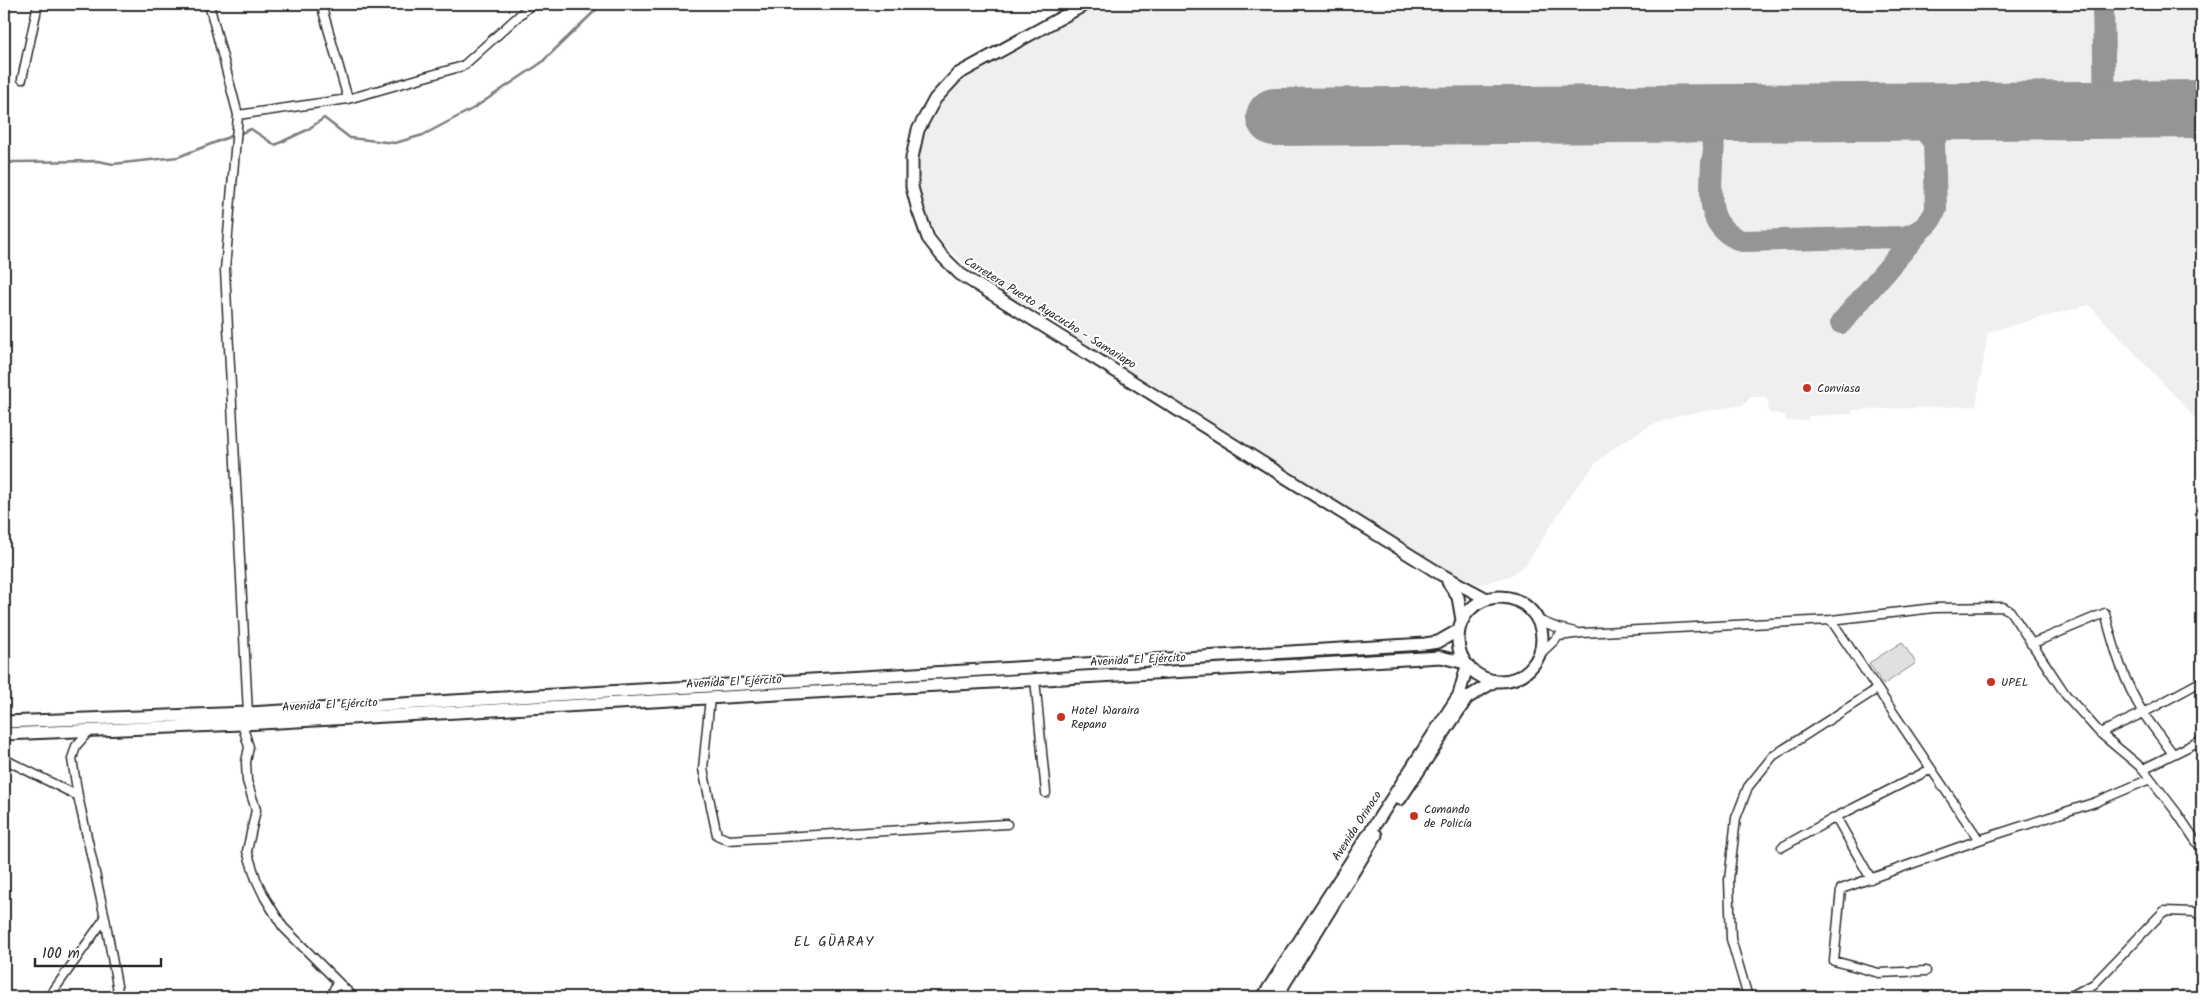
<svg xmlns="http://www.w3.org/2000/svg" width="2206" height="1001" viewBox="0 0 2206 1001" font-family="Kalam,sans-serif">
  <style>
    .built { fill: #efefef }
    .green { fill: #e0e0e0; stroke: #868686 }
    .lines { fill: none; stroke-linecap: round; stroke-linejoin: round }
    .stream { stroke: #7e7e7e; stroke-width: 2.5 }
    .taxiway { stroke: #959595; stroke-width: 22 }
    .runway { stroke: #959595; stroke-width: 58 }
    .street-casing { stroke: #2b2b2b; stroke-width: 11 }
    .secondary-casing { stroke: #2b2b2b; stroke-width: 15 }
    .street { stroke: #fff; stroke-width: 8 }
    .secondary { stroke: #fff; stroke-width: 11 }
    .poi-dot { fill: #c8321e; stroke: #fff; stroke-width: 2 }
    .labels { text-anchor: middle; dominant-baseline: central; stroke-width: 4; stroke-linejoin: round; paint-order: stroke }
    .street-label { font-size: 12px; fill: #2b2b2b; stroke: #fff }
    .poi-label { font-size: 12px; fill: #2b2b2b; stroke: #fff; text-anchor: start }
    .neighbourhood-label { font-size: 14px; letter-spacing: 1px; fill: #2b2b2b; stroke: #fff }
  </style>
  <rect width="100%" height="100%" fill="#fff"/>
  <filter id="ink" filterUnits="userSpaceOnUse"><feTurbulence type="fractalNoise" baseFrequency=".02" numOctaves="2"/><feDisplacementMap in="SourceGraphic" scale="10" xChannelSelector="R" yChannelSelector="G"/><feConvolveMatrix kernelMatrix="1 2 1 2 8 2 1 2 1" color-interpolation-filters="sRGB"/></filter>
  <g filter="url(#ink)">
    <path class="built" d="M1098,4H2202V427L2180,401L2089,305L1988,332L1976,406L1853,410L1852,414L1808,416V420L1786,421L1785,415L1769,413L1767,397H1751L1743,405L1682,415L1649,426L1618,445L1597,462L1572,493L1527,563L1512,575L1479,585L1441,567L976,274L942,243L927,216L919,183L918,152L926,121L941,98L968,75Z"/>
    <path class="green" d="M1902,642L1916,663L1883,685L1869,663Z"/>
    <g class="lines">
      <path class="stream" d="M239,134L251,129L275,145L307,130L324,118L350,138L395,143L423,135L474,108L541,63L602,4
        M4,166L13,162L98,161L113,164L178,157L234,135"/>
      <path class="taxiway" d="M2103,4L2105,110
        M1899,111L1919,124L1934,142
        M1683,113C1694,120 1710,129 1713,143C1715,148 1713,157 1712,162C1711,197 1705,227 1742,241L1904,237C1920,232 1930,225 1936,209L1934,142C1938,129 1946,120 1957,112
        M1713,142C1720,127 1729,121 1742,113
        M1841,323L1919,232"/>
      <path class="runway" d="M1275,117L2202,109"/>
      <g class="street-casing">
        <path id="street" d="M209,4L238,115L225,270L248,713
          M321,4L348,99
          M22,79L38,4
          M238,115L348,99L463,66L532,4
          M1538,620L1558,628L1575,632
          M1831,620L1979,840
          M2031,644L2105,613C2114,648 2124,683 2144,714C2153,728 2164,741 2173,754
          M1541,653L1559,636L1582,633L1831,620L1934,608L2003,607L2010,611L2066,695L2100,733L2143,769L2177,813L2202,850
          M1035,679L1046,793
          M710,697L703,769L717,835L728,840L1007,824
          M242,724L249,747L246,762L247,781L256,810L247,851L256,879L265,898L283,927L353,997
          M89,731L76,746L72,759L78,796L105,918L119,997
          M2100,733L2143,713L2202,681
          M4,759L78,796
          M2143,769L2202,740
          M1836,817L1871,879
          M1782,847L1836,817L1931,769
          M1926,971L1879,973L1834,961L1841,889L1979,840L2096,802L2150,779
          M49,997L105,918
          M331,997L337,982
          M1748,997L1731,939L1729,880L1736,818L1748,787L1773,756L1877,689
          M2069,997L2094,984L2164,911L2195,912L2202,917"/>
      </g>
      <g class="secondary-casing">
        <path id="secondary" d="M1086,4L958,74L935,99L918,130L912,158V187L918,210L928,238L942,256L960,274L1442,575L1487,599
          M1448,582L1458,597L1462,620
          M1458 639a42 42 0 1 1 84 0a42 42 0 1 1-84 0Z
          M4,722L248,713L1425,644L1438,642L1459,630
          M4,734L242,724L1441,657L1465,663
          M1400,799L1467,698L1493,682
          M1263,997L1459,695L1467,666
          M1276,997L1376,835"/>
      </g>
      <use href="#street" class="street"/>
      <use href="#secondary" class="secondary"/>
    </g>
  </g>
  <g class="poi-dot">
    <circle cx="1807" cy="388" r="5"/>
    <circle cx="1991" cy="682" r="5"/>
    <circle cx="1061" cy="717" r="5"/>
    <circle cx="1414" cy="816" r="5"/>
  </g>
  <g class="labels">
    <g class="street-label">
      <text transform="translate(1050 313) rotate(32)">Carretera Puerto Ayacucho - Samariapo</text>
      <text transform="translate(1138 660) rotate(-3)">Avenida El Ejército</text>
      <text transform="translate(734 682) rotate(-3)">Avenida El Ejército</text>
      <text transform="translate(330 705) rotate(-3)">Avenida El Ejército</text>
      <text transform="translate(1357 826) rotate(-57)">Avenida Orinoco</text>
    </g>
    <g class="poi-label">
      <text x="1817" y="388">Conviasa</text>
      <text x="2001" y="682">UPEL</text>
      <text x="1071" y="710">Hotel Waraira<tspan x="1071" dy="14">Repano</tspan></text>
      <text x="1424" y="809">Comando<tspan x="1424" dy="14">de Policía</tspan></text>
    </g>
    <g class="neighbourhood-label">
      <text x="834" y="942">EL GÜARAY</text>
    </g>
  </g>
  <rect width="2206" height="1001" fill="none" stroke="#fff" stroke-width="20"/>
  <rect x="10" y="10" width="2186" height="981" fill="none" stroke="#2b2b2b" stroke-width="2" filter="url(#ink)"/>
  <path d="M35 958v8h126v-8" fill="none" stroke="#2b2b2b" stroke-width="2.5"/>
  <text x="42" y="958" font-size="15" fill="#2b2b2b" stroke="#ffffff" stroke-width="4" paint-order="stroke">100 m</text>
</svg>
